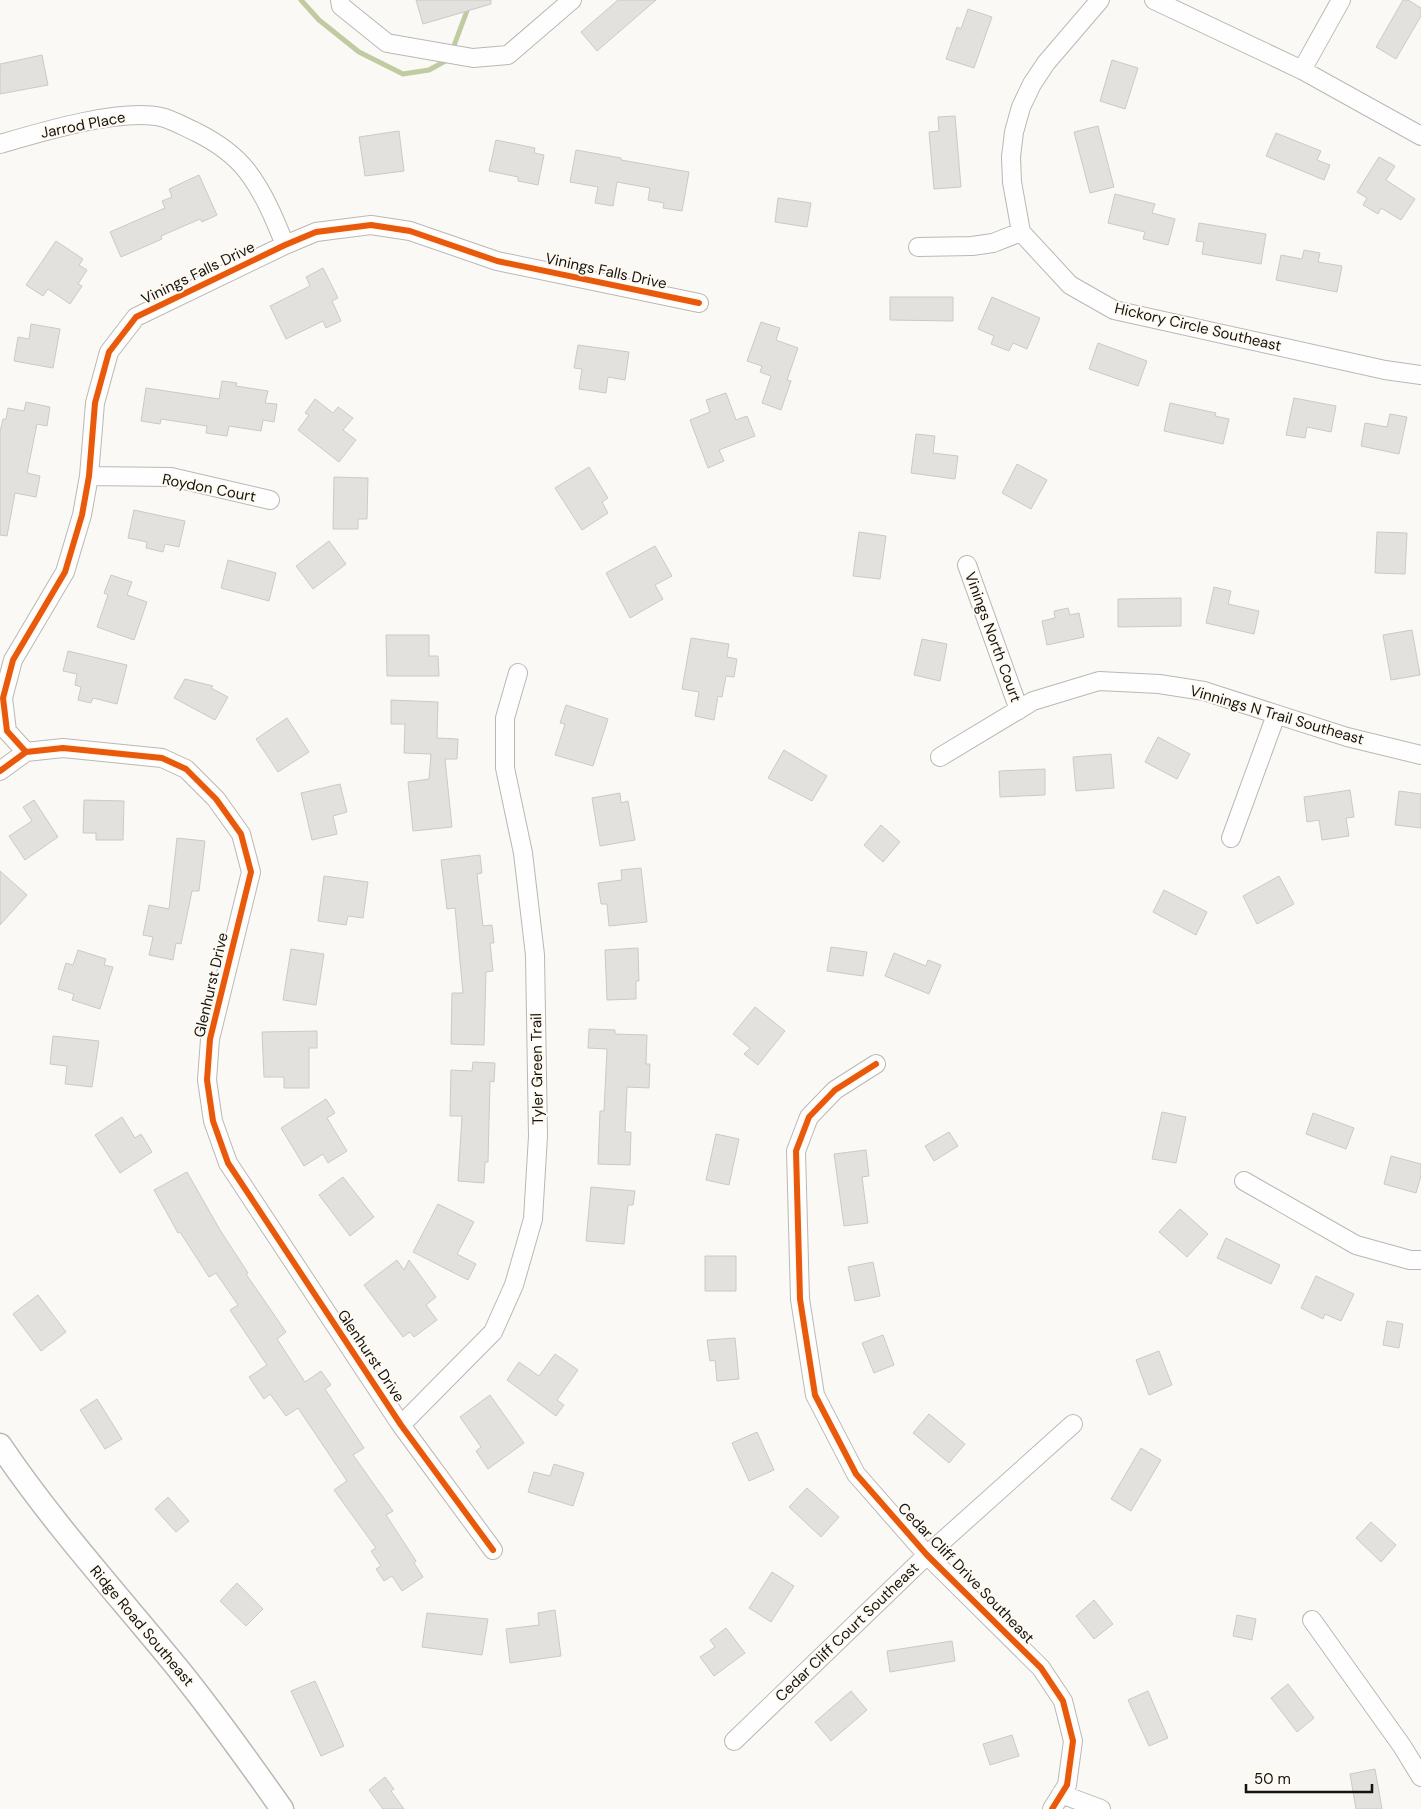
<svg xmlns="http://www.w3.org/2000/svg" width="1421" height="1809" viewBox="0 0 1421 1809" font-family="'DM Sans',sans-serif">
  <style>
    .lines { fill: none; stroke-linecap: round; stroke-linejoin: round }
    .stream { stroke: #c0cba2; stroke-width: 5 }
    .building { fill: #e2e1dd; stroke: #cbcac6 }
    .minor-casing { stroke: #bab8b4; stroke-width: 20 }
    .tertiary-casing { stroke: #bab8b4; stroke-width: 25 }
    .minor { stroke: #fefefe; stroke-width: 18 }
    .tertiary { stroke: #fefefe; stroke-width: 22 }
    .cycleway-casing { stroke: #fefaf2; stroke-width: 9 }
    .cycleway { stroke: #e8590c; stroke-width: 6 }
    .labels { text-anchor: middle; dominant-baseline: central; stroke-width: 4; stroke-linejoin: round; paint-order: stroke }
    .street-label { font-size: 15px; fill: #15130e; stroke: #fefaf2 }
  </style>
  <rect width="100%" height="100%" fill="#fbf9f5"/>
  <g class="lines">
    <path class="stream" d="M301,0L319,20L359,52L403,74L429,70L449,59
      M452,51L471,0"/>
  </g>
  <path class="building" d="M416,0H491V4L423,24Z
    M618,0H656L597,51L581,32Z
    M1403,0H1408L1421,8V16L1396,59L1376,47Z
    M968,9L992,17L974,68L946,59L957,27L961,29Z
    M42,55L48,85L0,94V64Z
    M1112,60L1138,68L1125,109L1100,101Z
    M955,116L961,187L934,189L929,132L939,131L938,117Z
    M1098,126L1114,187L1090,193L1074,132Z
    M399,131L404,171L365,176L359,137Z
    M1276,133L1321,151L1317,160L1330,165L1324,180L1266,156Z
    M496,140L535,148L534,153L544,155L538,185L518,181V177L489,171Z
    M576,150L621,158V160L689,172L682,211L663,208L664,203L648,200L650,188L617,182L613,206L595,203L598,187L570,182Z
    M1379,157L1395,166L1386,180L1415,199L1401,220L1381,208L1378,214L1363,205L1367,198L1357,192Z
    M199,175L217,215L202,222L200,219L161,236L162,239L121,257L110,232L165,208L162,201L172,197L169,189Z
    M1115,194L1155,204L1152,213L1175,219L1168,245L1143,239L1145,232L1108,223Z
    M778,198L811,203L807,227L775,222Z
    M1199,223L1266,234L1261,264L1202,254L1204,242L1196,241Z
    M56,241L83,259L79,265L87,270L78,284L82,286L70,304L48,289L43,296L26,285Z
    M1304,250L1320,253L1318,262L1342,266L1337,292L1276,280L1281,255L1302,259Z
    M323,268L338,298L332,301L341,321L326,328L323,321L286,339L270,306L310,286L306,277Z
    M890,297H953V321L890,320Z
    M992,297L1040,318L1027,349L1013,343L1009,351L991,344L994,336L978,329Z
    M761,322L780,328L776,340L798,348L787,380L791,381L781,410L762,403L771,376L760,372L762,366L747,361Z
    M31,324L60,329L53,368L14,361L18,337L29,339Z
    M1098,343L1147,361L1138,386L1089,369Z
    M578,345L629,352L625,380L608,377L606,393L579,389L582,369L574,368Z
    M222,381L237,383L236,386L268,391L265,403L277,404L274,422L263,420L261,431L229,426L227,436L206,433L207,426L161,419L160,424L141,421L146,388L219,399Z
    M726,393L736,420L747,416L755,436L719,450L724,461L708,468L690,420L710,412L706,400Z
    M1294,398L1336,406L1331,432L1307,427L1305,438L1286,435Z
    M315,399L333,413L338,407L353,418L343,430L356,440L339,462L298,430L309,415L305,413Z
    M26,402L50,407L47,426L37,424L27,473L40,476L36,497L15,493L7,536L0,535V432L3,419H6L8,408L24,411Z
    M1170,403L1216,413L1215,416L1229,419L1223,444L1164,431Z
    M1390,414L1407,417L1399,454L1361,446L1365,423L1387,427Z
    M916,434L935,436L933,453L958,456L955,479L911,473Z
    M1017,464L1047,480L1031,509L1002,493Z
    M589,467L608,498L602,502L608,513L582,530L555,488Z
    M334,477L368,478L367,519H358V529H333Z
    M134,510L185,521L179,547L165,544L163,552L146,548L147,542L128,538Z
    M859,532L886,536L880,579L853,576Z
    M1377,532L1407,533L1405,574L1375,573Z
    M329,541L346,564L313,589L296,566Z
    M655,546L672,576L655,585L663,599L630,618L606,573Z
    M228,560L276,573L269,601L221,588Z
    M111,575L132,582L127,595L147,602L134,640L97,627L108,595L104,593Z
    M1214,587L1231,591L1228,604L1259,611L1254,634L1206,623Z
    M1181,598V626L1118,627V599Z
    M1068,608L1070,615L1079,613L1084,637L1047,645L1042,621L1055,618L1054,611Z
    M1412,630L1420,675L1391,680L1383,635Z
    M386,635H429V656H438L439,676H387Z
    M691,638L729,644L727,657L737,659L734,677L726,676L722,697L718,696L714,720L695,716L699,692L682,689Z
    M922,639L947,644L940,681L914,675Z
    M68,651L127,665L117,704L93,698L91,703L78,700L81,687L75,685L77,674L63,671Z
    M185,679L213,686L211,688L228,697L215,720L174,698Z
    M391,700L438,702L437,738L458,739L457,759H445L452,827L413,831L408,782L429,779L431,754L404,753L405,724H391Z
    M566,705L608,719L593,766L555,755L565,724L560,723Z
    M287,718L309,752L278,772L256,739Z
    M1158,737L1190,754L1177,779L1145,762Z
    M784,750L827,776L812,801L768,778Z
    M1111,754L1114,788L1076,791L1073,757Z
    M1045,769V795L1000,797L999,771Z
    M340,784L347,812L333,816L337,834L312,840L301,793Z
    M1350,790L1354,817L1346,818L1349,836L1322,840L1319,820L1307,822L1304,797Z
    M1399,791L1421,794V828L1395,825Z
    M620,793L621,803L628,801L635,840L600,846L592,798Z
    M34,800L58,837L25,860L9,836L32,821L23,807Z
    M84,800L124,801L123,840H96V833H83Z
    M881,825L900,842L883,862L864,845Z
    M177,838L205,841L199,891H192L181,944L176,943L173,960L149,955L153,937L143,935L149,905L169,909Z
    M480,855L482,873L477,874L483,926L492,925L494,943H490L493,971L486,972L484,1045L451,1044L452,993H463L455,908L447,909L441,860Z
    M641,868L647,922L609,926L607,904H601L598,883L622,880L621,870Z
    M0,871L27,895L0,925Z
    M324,876L368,882L363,918L348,916L346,925L318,921Z
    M1279,876L1294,904L1257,924L1243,896Z
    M1164,890L1207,912L1196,935L1153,912Z
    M831,947L867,952L863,976L827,971Z
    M638,948L639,981H636V999L607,1000L605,950Z
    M291,949L324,954L316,1005L283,1000Z
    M78,950L106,959L104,965L113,967L100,1009L72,1000L74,994L58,989L66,963L73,965Z
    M894,953L926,966L928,960L941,965L929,994L885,976Z
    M755,1007L785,1031L758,1065L744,1054L750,1048L733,1034Z
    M589,1029L615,1030V1034L647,1035L646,1064H650L649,1088L627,1087L625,1132H631L630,1165L598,1164L600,1111H604L607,1049L588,1048Z
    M317,1031V1048H309V1088H284V1077H264L262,1032Z
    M53,1036L99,1041L92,1087L65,1084L67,1066L50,1064Z
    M473,1062L495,1063L494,1082L490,1081L488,1162H485L484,1183L458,1181L462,1116H450L451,1070L472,1071Z
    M326,1099L335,1113L327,1118L347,1151L328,1163L323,1154L304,1166L281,1128Z
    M1162,1112L1186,1117L1176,1163L1152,1159Z
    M1313,1113L1354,1128L1346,1149L1306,1134Z
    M122,1117L135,1138L141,1134L152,1152L120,1173L95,1135Z
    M949,1132L958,1146L934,1161L925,1146Z
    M716,1134L739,1139L729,1185L706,1180Z
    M866,1150L869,1176L862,1177L868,1223L844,1226L834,1154Z
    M1391,1156L1421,1164V1176L1416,1193L1384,1184Z
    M187,1172L220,1230L248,1273L246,1274L286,1332L277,1339L305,1382L321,1371L331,1385L325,1389L364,1448L353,1455L393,1511L386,1515L416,1561L414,1563L423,1577L402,1591L392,1576L384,1581L376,1569L381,1566L371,1551L376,1548L334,1490L347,1481L298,1408L286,1416L270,1394L264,1399L249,1377L267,1365L230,1310L238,1305L216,1273L209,1277L180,1232L178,1233L154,1190Z
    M343,1177L374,1217L350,1236L319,1195Z
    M591,1187L635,1191L633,1205H628L624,1244L586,1241Z
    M438,1204L474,1222L457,1254L476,1264L468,1280L413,1252Z
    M1180,1209L1208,1234L1187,1257L1159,1232Z
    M1226,1238L1280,1265L1271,1284L1217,1258Z
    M705,1256H736V1291H705Z
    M397,1260L404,1270L409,1260L436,1297L426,1305L437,1320L414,1337L410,1332L403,1337L364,1285Z
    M873,1262L880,1296L855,1301L848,1267Z
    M1316,1276L1354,1294L1341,1321L1325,1314L1323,1319L1301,1308Z
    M38,1295L66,1332L41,1351L13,1314Z
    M1387,1321L1403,1324L1399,1348L1383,1345Z
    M883,1335L894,1365L874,1373L862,1343Z
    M735,1338L739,1379L717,1381L715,1360L710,1361L707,1340Z
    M1159,1351L1172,1385L1149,1395L1136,1360Z
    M555,1354L578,1370L557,1400L564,1405L556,1416L507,1380L519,1362L539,1376Z
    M490,1395L524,1443L488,1469L476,1451L481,1447L460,1417Z
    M97,1399L122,1439L105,1449L80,1410Z
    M929,1414L965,1444L949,1463L913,1433Z
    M757,1432L774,1470L749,1481L732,1443Z
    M1141,1448L1161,1460L1131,1511L1111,1499Z
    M554,1464L584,1473L573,1506L528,1492L534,1472L550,1476Z
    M807,1488L839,1517L821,1537L789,1507Z
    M168,1497L189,1521L176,1532L155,1509Z
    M1371,1522L1396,1545L1381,1562L1356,1538Z
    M772,1572L794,1586L771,1622L749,1608Z
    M237,1583L263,1609L246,1626L220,1601Z
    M1094,1600L1113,1624L1094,1639L1076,1616Z
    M555,1610L561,1656L510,1663L506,1629L539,1625L538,1613Z
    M427,1613L488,1619L482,1655L422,1647Z
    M1237,1615L1256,1619L1252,1640L1233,1636Z
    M726,1628L745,1653L714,1676L700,1657L715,1647L710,1640Z
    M952,1641L955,1661L890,1672L887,1651Z
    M315,1681L344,1746L321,1756L291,1691Z
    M1288,1684L1314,1718L1297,1732L1271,1698Z
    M851,1691L867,1710L831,1741L815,1722Z
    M1148,1691L1168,1738L1149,1746L1128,1700Z
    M1012,1735L1019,1756L990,1765L983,1744Z
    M1375,1769L1382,1809H1356L1350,1774Z
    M385,1777L394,1789L391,1791L404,1809H383L369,1790Z"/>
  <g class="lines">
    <g class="minor-casing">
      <path id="minor" d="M340,0L341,6L387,43L473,58L508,55L572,0
        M1100,0L1046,63L1032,84L1021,107L1014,132L1011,157L1012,182L1021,232L1070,285L1114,310L1385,370L1421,375
        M1154,0L1302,70L1421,136
        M1302,70L1341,0
        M0,144C41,132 120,108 161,117C173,120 185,127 196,132C216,142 233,153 247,171C264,193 275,220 285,245
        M918,247L972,246L993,243L1021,232
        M89,476L171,477L270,500
        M967,565L1019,710
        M26,752L7,731L3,698L13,660L65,572L82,515L89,476L95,403L109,352L136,317L285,245L316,232L371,225L410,231L497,261L699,303
        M940,757L1033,701L1099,681L1159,684L1204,691L1347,737L1421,755
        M0,771L26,752L63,748L162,758L186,769L216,799L241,834L251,872L210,1039L207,1080L213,1121L228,1163L401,1425L493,1550
        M1231,838L1276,715
        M876,1064L835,1090L809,1117L796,1151L800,1299L815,1395L856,1474L927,1555L1041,1668L1063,1701L1073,1741L1067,1785L1052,1809
        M1244,1181L1356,1245L1410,1260H1421
        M401,1425L493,1332L514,1285L533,1219L538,1136L535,955L523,853L505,768V718L518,673
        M1312,1620L1402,1746L1421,1777
        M734,1741L927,1555L1073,1424
        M1061,1794L1101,1809"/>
    </g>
    <g class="tertiary-casing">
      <path id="tertiary" d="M0,1445C54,1525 119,1596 180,1671C216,1716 249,1762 282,1809"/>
    </g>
    <use href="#minor" class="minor"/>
    <use href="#tertiary" class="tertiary"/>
    <g class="cycleway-casing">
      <path id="cycleway" d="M26,752L7,731L3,698L13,660L65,572L82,515L89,476L95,403L109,352L136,317L285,245L316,232L371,225L410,231L497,261L699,303
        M0,771L26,752L63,748L162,758L186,769L216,799L241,834L251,872L210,1039L207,1080L213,1121L228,1163L401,1425L493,1550
        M876,1064L835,1090L809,1117L796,1151L800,1299L815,1395L856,1474L927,1555L1041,1668L1063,1701L1073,1741L1067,1785L1052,1809"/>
    </g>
    <use href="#cycleway" class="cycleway"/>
  </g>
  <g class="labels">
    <g class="street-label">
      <text transform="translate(83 125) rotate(-11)">Jarrod Place</text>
      <text transform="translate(606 271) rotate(12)">Vinings Falls Drive</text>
      <text transform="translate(198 273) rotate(-26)">Vinings Falls Drive</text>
      <text transform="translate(1198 327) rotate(13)">Hickory Circle Southeast</text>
      <text transform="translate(209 488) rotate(11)">Roydon Court</text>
      <text transform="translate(993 637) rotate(70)">Vinings North Court</text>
      <text transform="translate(1277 715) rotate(16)">Vinnings N Trail Southeast</text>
      <text transform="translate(211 985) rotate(-77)">Glenhurst Drive</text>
      <text transform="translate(537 1069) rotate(-91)">Tyler Green Trail</text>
      <text transform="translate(371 1356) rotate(56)">Glenhurst Drive</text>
      <text transform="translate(966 1573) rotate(46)">Cedar Cliff Drive Southeast</text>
      <text transform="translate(142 1626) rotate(50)">Ridge Road Southeast</text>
      <text transform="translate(847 1632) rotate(-44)">Cedar Cliff Court Southeast</text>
    </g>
  </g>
  <path d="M1246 1784v8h126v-8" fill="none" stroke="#15130e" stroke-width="2.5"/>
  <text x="1254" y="1784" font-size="15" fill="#15130e" stroke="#fefaf2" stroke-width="4" paint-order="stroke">50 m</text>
</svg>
